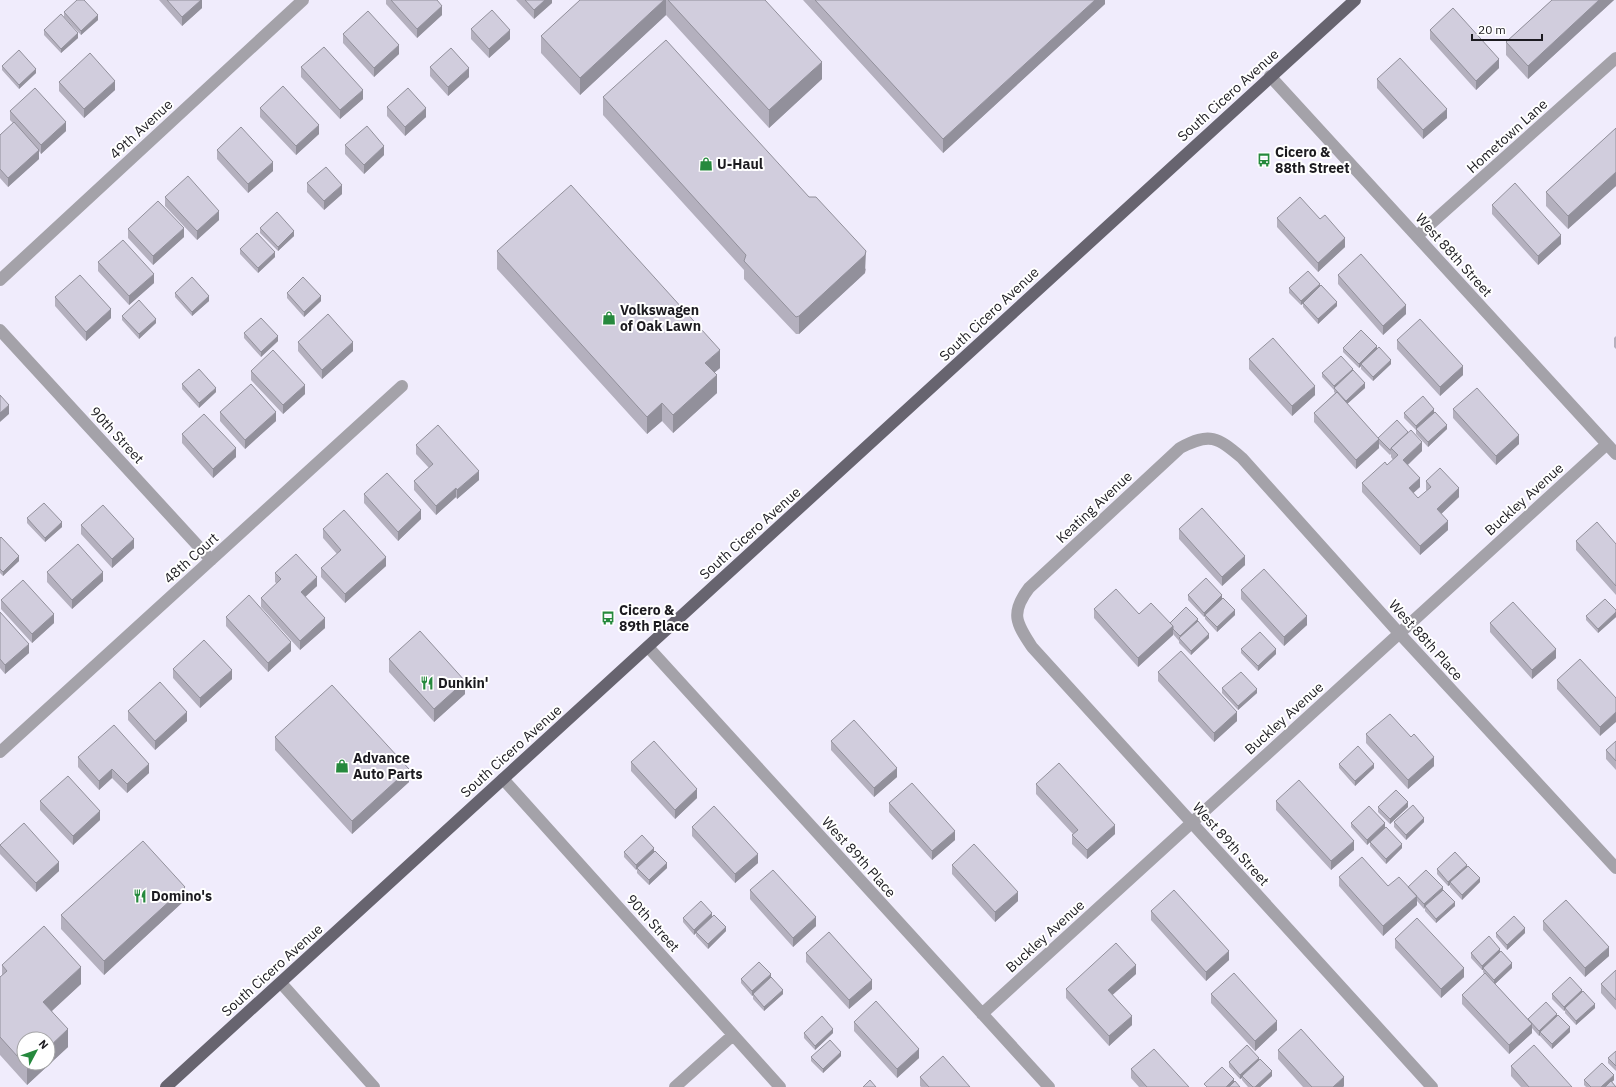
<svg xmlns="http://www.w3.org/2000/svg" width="1616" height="1087" viewBox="0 0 1616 1087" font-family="'IBM Plex Sans',sans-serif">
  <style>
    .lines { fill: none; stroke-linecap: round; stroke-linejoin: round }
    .minor { stroke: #a4a2a9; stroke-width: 12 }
    .primary { stroke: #67646f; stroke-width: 12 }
    .wall { fill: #b4b0be }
    .shaded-wall { fill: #92909b }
    .building { fill: #d1cddd; stroke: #92909b }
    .labels { text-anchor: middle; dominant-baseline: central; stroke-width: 4; stroke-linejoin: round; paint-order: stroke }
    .street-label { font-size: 14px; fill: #1c1b20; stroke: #fff }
    .poi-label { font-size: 14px; font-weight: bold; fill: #1c1b20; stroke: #fff; text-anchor: start }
  </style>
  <rect width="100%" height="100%" fill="#f0ecfc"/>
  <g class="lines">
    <path class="minor" d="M1270,76L1616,454
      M1417,236L1616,58
      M0,280L303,0
      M0,330L211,560
      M648,647L1049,1087
      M0,752L402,386
      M503,779L780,1087
      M281,983L374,1087
      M982,1014L1607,444
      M675,1087L733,1035
      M1432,1087L1032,647C1016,623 1010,613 1029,588L1180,448C1210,432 1217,437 1242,458L1399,633L1616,868"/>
    <path class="primary" d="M166,1087L1355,0"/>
  </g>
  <path class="wall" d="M159,0H202V8L182,26Z
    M386,0H437L442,15L417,38L386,4Z
    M516,0H552V3L534,19Z
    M580,0H765L822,79L769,128L666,15L580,95L541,53V36Z
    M803,0H1105V4L943,153Z
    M1552,0H1614L1528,79L1506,55V42Z
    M64,12L98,20L81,35L64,17Z
    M471,29L510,39L489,58L471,39Z
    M44,30L78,38L61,53L44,35Z
    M1430,30L1499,68L1476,90L1430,39Z
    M343,34L399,54L374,77L343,43Z
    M2,66L36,73L19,89L2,70Z
    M301,67L363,99L340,119L301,77Z
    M430,67L469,77L448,96L430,76Z
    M1377,79L1447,118L1423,139L1377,88Z
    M59,82L115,90L84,118L59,91Z
    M603,97L866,269L865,273L799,334H796L744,279V270L603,115Z
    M387,107L426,117L405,136L387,116Z
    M260,108L319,134L296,155L260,117Z
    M10,111L66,131L41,154L39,151V159L8,187L0,178V135L13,123L10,120Z
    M1616,128V186L1568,229L1546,206V192Z
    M345,145L384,155L364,174L345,154Z
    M217,150L273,171L248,193L217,159Z
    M307,183L342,194L324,210L307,192Z
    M165,197L219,220L197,240L165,206Z
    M1492,205L1561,244L1538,265L1492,214Z
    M1277,218L1320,219L1345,247L1318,272L1277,227Z
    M260,228L294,236L278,251L260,233Z
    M128,229L184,237L153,265L128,238Z
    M240,249L275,257L258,273L240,254Z
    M497,251L720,368L714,373L717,393L673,433L662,421L647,434L497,269Z
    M98,262L154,283L129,305L98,271Z
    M1338,275L1406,314L1383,335L1338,284Z
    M1320,287L1337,306L1318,324L1303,307V304L1301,305L1289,293V288Z
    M175,293L209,301L192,316L175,297Z
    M287,293L321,301L304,317L287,298Z
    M55,297L111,318L86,341L55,306Z
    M122,316L156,323L139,339L122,320Z
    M244,333L278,341L261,357L244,338Z
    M1616,336V349L1614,347V338Z
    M1397,340L1463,375L1440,396L1397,349Z
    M298,342L353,351L322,379L298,351Z
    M1343,348L1377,349L1391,364L1373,381L1361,369V366L1359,368L1343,352Z
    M1249,359L1315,395L1292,416L1249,369Z
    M251,371L305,394L283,414L251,380Z
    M1353,371L1365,388L1347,404L1378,438L1422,451L1408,465L1420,487L1413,493L1418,498L1427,491L1426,490V481L1459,497L1441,514L1448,530L1420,555L1362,492V483L1387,465L1393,460L1391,457V454L1390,455L1379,444V448L1356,469L1314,422V413L1335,393L1334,392V390L1322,377V373Z
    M182,384L216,392L199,408L182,389Z
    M1453,409L1519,444L1496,465L1453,418Z
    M220,412L276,421L245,449L220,421Z
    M1434,412L1447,429L1428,447L1416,434V430L1404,418V413Z
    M182,434L236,457L213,478L182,443Z
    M416,445L479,480L457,499L456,497L436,515L414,490V481L429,468L416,454Z
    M364,494L421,519L398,541L364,503Z
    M27,518L62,527L45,542L27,523Z
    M81,525L134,548L112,568L81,534Z
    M323,529L386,566L345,603L321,577V568L337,554L323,538Z
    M1179,529L1245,565L1222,586L1179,539Z
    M0,538L19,561L3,576L0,573Z
    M1576,541L1616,544V595L1576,550Z
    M47,572L103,581L72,609L47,582Z
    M275,573L317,586L305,596L325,628L300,650L261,607V598L277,584L275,582Z
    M1241,590L1307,625L1284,646L1241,599Z
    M1188,595L1222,599L1235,615L1217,632L1205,619V616L1204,617L1188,600Z
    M1,600L54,623L32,643L1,609Z
    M1094,609L1139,614L1170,623L1198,621L1209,638L1191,655L1179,643V641L1173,634V635L1138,667L1094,618Z
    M1616,610V617L1598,633L1586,620V616Z
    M0,612L29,653L5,674L0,668Z
    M226,617L291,651L268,672L226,626Z
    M1490,623L1556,658L1532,679L1490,632Z
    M1241,649L1276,654L1258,671L1241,653Z
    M389,659L465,694L434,722L389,672Z
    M173,669L232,679L200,708L173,678Z
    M1158,672L1237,721L1214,742L1158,681Z
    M1557,680L1616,698L1600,736L1557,689Z
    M1222,688L1257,693L1238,710L1222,693Z
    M128,711L187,721L155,750L128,720Z
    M1366,734L1434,766L1408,789L1366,743Z
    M275,737L409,782L352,834L275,750Z
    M831,741L897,777L874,797L831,750Z
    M1616,741V770L1606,759V750Z
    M78,757L149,773L127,793L112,778L99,790L78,767Z
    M631,762L697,798L675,819L631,771Z
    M1339,764L1374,768L1355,786L1339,768Z
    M1036,784L1115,834L1087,859L1072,844V835L1073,834L1036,794Z
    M40,801L100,820L73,845L40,810Z
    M1276,801L1354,850L1331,870L1276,810Z
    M889,803L955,840L932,860L889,812Z
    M1378,807H1408L1390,824L1378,812Z
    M1394,822H1424L1406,840L1394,827Z
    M1351,823L1385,827L1402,848L1386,864L1370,846V842L1367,845L1351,827Z
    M692,827L758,863L735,883L692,836Z
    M0,845L59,871L36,892L0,854Z
    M624,852H654L667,868L649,885L637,873V868L636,870L624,857Z
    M952,865L1018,901L995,922L952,874Z
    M1467,867L1480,882L1462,900L1450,887V885L1448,886L1437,874V869Z
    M1339,877L1388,886L1408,887L1443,890L1455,906L1436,923L1425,911V908L1424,909L1417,901V905L1383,936L1339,886Z
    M750,890L816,926L793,947L750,899Z
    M185,900L104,975L61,929V915Z
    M1151,911L1229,960L1206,981L1151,920Z
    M712,916L726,931L708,949L696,936V933L694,935L683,922V918Z
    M1543,921L1609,956L1585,977L1543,930Z
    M1496,933H1525L1507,950L1496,937Z
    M1395,939L1464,977L1441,998L1395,948Z
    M1500,951L1512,968L1495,984L1528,1019L1557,1016L1570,1032L1552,1049L1540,1036V1035L1539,1036L1532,1028V1033L1509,1054L1462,1004V995L1484,974L1483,972V970H1482L1471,958V953Z
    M806,953L872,989L849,1009L806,962Z
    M2,965L81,984L52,1011L68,1047L27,1085L0,1055V977L2,976Z
    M1616,970V1010L1601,993V984Z
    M1136,974L1112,995L1132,1025L1109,1046L1066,998V989Z
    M771,977L783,994L764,1011L753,999V995L752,996L741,983V979Z
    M1582,992L1595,1008L1576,1025L1565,1013V1010L1564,1011L1552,999V994Z
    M1211,994L1277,1030L1255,1051L1211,1003Z
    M854,1022L919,1058L897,1078L854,1031Z
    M804,1033H833L815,1050L804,1038Z
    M1278,1050L1344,1086L1343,1087H1303L1278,1059Z
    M1616,1051V1071L1608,1063V1058Z
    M841,1056L823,1073L811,1061V1057Z
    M1259,1060L1272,1076L1260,1087H1248L1242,1080V1078L1240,1079L1229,1067V1062Z
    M1511,1066L1572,1087H1521L1511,1076Z
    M1131,1069L1189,1087H1139L1131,1078Z
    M920,1077L970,1087H921L920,1086Z
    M1584,1080H1614L1612,1082L1616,1087H1586L1584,1085Z"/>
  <path class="shaded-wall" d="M201,0H202V8L182,26V17Z
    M545,0H552V3L534,19V10Z
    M664,0H666V15L580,95V78Z
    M1095,0H1105V4L943,153V139Z
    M1599,0H1614L1528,79V66Z
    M442,6V15L417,38V29Z
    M98,15V20L81,35V31Z
    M510,30V39L489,58V49Z
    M78,33V38L61,53V49Z
    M399,45V54L374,77V68Z
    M1499,59V68L1476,90V81Z
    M822,62V79L769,128V110Z
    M469,68V77L448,96V87Z
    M36,69V73L19,89V85Z
    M115,81V90L84,118V109Z
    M363,90V99L340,119V110Z
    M426,108V117L405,136V127Z
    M1447,109V118L1423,139V130Z
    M66,122V131L41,154V145Z
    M319,125V134L296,155V146Z
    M384,146V155L364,174V165Z
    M39,150V159L8,187V178Z
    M273,162V171L248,193V184Z
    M1616,172V186L1568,229V216Z
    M342,185V194L324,210V201Z
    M219,211V220L197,240V231Z
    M184,228V237L153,265V256Z
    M294,231V236L278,251V247Z
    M1561,235V244L1538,265V256Z
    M1345,238V247L1318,272V263Z
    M866,251L865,273L799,334V316Z
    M275,252V257L258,273V268Z
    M154,274V283L129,305V296Z
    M1320,284V288L1301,305V301Z
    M209,296V301L192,316V312Z
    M321,296V301L304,317V312Z
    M1337,302V306L1318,324V319Z
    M1406,305V314L1383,335V326Z
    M111,309V318L86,341V332Z
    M156,319V323L139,339V334Z
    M278,336V341L261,357V352Z
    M353,342V351L322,379V370Z
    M1377,346V351L1361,364V366L1359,368V364Z
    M720,350V368L705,380V363Z
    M1391,360V364L1373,381V377Z
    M1463,366V375L1440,396V387Z
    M1353,369V373L1334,388V390V386Z
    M717,375V393L673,433V415Z
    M1365,383V388L1346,405V401Z
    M305,385V394L283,414V405Z
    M1315,386V395L1292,416V406Z
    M216,388V392L199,408V403Z
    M662,403V421L647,434V417Z
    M9,405V414L0,422V413Z
    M1434,409V414L1416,429V431V426Z
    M276,412V421L245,449V440Z
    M1447,425V429L1428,447V442Z
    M1519,435V444L1496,465V456Z
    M1379,439V448L1356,469V460Z
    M1422,442V451L1403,469V460Z
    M236,448V457L213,478V469Z
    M479,471V480L457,499V490Z
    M1420,478V487L1409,497V488Z
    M456,488V497L436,515V506Z
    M1459,488V497L1437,518V509Z
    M421,510V519L398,541V532Z
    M1448,521V530L1420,555V546Z
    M62,522V527L45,542V538Z
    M134,539V548L112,568V559Z
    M19,556V561L3,576V572Z
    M1245,556V565L1222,586V577Z
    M386,557V566L345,603V594Z
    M103,572V581L72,609V600Z
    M317,577V586L301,601V592Z
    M1222,595V600L1205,615V616L1204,617V613Z
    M1235,610V615L1217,632V627Z
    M1616,612V617L1598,633V629Z
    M54,614V623L32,643V634Z
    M1307,616V625L1284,646V637Z
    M325,618V628L300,650V641Z
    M1198,619V624L1180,639V636Z
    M1173,626V635L1138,667V658Z
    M1209,634V638L1191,655V651Z
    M291,642V651L268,672V663Z
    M29,644V653L5,674V665Z
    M1276,649V654L1258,671V666Z
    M1556,649V658L1532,679V670Z
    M232,670V679L200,708V698Z
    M465,681V694L434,722V709Z
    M1257,689V693L1238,710V706Z
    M187,712V721L155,750V741Z
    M1237,712V721L1214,742V733Z
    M1616,712V722L1600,736V727Z
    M1434,757V766L1408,789V780Z
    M149,764V773L127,793V784Z
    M1374,764V768L1355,786V781Z
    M897,768V777L874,797V788Z
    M112,769V778L99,790V781Z
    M409,769V782L352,834V821Z
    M697,789V798L675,819V810Z
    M1408,802V807L1390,824V819Z
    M100,811V820L73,845V836Z
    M1424,818V822L1406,840V835Z
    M1385,823V828L1367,845V840Z
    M1115,825V834L1087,859V850Z
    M955,831V840L932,860V851Z
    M1354,841V850L1331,870V861Z
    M1402,844V848L1386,864V859Z
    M654,848V852L636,870V865Z
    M758,854V863L735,883V874Z
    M59,862V871L36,892V883Z
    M667,863V868L649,885V880Z
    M1467,865V869L1450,882V885L1448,886V882Z
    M1480,878V882L1462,900V895Z
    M185,887V900L104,975V961Z
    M1443,887V891L1425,906L1424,909V904Z
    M1018,892V901L995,922V912Z
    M1417,896V905L1383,936V926Z
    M1455,902V906L1436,923V919Z
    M712,913V918L694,935V930Z
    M816,917V926L793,947V938Z
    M726,927V931L708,949V944Z
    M1525,928V933L1507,950V945Z
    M1609,947V956L1585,977V968Z
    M1500,949V953L1483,968V970H1482V966Z
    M1229,951V960L1206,981V972Z
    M1512,963V968L1494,985V980Z
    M1136,965V974L1108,999V990Z
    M81,967V984L43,1019V1002Z
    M1464,968V977L1441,998V989Z
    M771,974V979L752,996V991Z
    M872,980V989L849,1009V1000Z
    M783,990V994L764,1011V1007Z
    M1582,990V994L1565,1008V1010L1564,1011V1007Z
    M1595,1004V1008L1576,1025V1021Z
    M1557,1014V1019L1540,1032V1035L1539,1036V1031Z
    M1132,1016V1025L1109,1046V1036Z
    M1277,1021V1030L1255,1051V1041Z
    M1532,1024V1033L1509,1054V1045Z
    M1570,1027V1032L1552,1049V1044Z
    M68,1029V1047L27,1085V1067L32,1063H48V1048Z
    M833,1029V1033L815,1050V1046Z
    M919,1049V1058L897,1078V1069Z
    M841,1052V1056L823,1073V1069Z
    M1259,1058V1062L1242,1076V1078L1240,1079V1075Z
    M1272,1071V1076L1260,1087H1255Z
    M1614,1075V1080L1606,1087H1601Z
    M1344,1077V1086L1343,1087H1333Z
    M1234,1079V1084L1231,1087H1226Z"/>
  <path class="building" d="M77,0H84L98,15L81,31L64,12Z
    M167,0H201L182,17Z
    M391,0H437L442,6L417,29Z
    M525,0H545L534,10Z
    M580,0H664L580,78L541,36Z
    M668,0H765L822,62L769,110Z
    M815,0H1095L943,139Z
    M1552,0H1599L1528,66L1506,42Z
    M1453,8L1499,59L1476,81L1430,30Z
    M492,10L510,30L489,49L471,29Z
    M368,11L399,45L374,68L343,34Z
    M61,14L78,33L61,49L44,30Z
    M666,40L809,197H816L866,251L865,255L799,316L796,317L744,261L746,255L603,97Z
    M324,47L363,90L340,110L301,67Z
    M451,48L469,68L448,87L430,67Z
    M19,50L36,69L19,85L2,66Z
    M90,53L115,81L84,109L59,82Z
    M1400,58L1447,109L1423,130L1377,79Z
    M283,86L319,125L296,146L260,108Z
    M35,88L66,122L41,145L10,111Z
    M408,88L426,108L405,127L387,107Z
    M14,122L39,150L8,178L0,169V135Z
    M367,126L384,146L364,165L345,145Z
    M241,127L273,162L248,184L217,150Z
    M1616,128V172L1568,216L1546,192Z
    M326,167L342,185L324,201L307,183Z
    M188,176L219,211L197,231L165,197Z
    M1515,183L1561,235L1538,256L1492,205Z
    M571,185L720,350L705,363L717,375L673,415L662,403L647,417L497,251Z
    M1300,197L1320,219L1325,215L1345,238L1318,263L1277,218Z
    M158,201L184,228L153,256L128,229Z
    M277,212L294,231L278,247L260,228Z
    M257,233L275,252L258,268L240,249Z
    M123,240L154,274L129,296L98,262Z
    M1361,254L1406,305L1383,326L1338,275Z
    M1308,271L1320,284L1301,301L1289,288Z
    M80,275L111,309L86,332L55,297Z
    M192,277L209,296L192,312L175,293Z
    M303,277L321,296L304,312L287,293Z
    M1321,285L1337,302L1318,319L1303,303Z
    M139,300L156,319L139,334L122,316Z
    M328,314L353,342L322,370L298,342Z
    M261,318L278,336L261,352L244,333Z
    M1420,319L1463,366L1440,387L1397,340Z
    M1361,330L1377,346L1359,364L1343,348Z
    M1273,338L1315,386L1292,406L1249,359Z
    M1379,347L1391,360L1373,377L1361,364Z
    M273,350L305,385L283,405L251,371Z
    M1341,356L1353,369L1334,386L1322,373Z
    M199,369L216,388L199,403L182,384Z
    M1353,370L1365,383L1346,401L1334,388Z
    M251,384L276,412L245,440L220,412Z
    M1477,388L1519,435L1496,456L1453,409Z
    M1337,392L1379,439L1356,460L1314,413Z
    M0,395L9,405L0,413Z
    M1423,396L1434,409L1416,426L1404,413Z
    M1435,412L1447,425L1428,442L1416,429Z
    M204,414L236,448L213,469L182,434Z
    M1397,420L1408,432L1391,448V450H1390L1378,438Z
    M438,425L479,471L457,490L456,488L436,506L414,481L433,464L416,445Z
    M1411,430L1422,442L1403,460L1420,478L1409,488L1418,498L1431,487L1426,481L1440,468L1459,488L1437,509L1448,521L1420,546L1362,483L1385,462L1387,465L1398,455L1391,448Z
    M387,473L421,510L398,532L364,494Z
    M44,503L62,522L45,538L27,518Z
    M103,505L134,539L112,559L81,525Z
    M1202,508L1245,556L1222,577L1179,529Z
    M344,510L386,557L345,594L321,568L341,550L323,529Z
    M1597,522L1616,544V586L1576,541Z
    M1,537L19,556L3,572L0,569V538Z
    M78,544L103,572L72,600L47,572Z
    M296,554L317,577L301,592L325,618L300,641L261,598L281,579L275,573Z
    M1264,569L1307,616L1284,637L1241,590Z
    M1206,578L1222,595L1204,613L1188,595Z
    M23,580L54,614L32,634L1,600Z
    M1116,589L1139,614L1151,603L1173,626L1138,658L1094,609Z
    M249,595L291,642L268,663L226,617Z
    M1223,598L1235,610L1217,627L1205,615Z
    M1605,599L1616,610V612L1598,629L1586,616Z
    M1513,602L1556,649L1532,670L1490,623Z
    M1186,607L1198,619L1180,636L1173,629V626L1170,623Z
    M0,612L29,644L5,665L0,659Z
    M1198,621L1209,634L1191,651L1179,638Z
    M420,631L465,681L434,709L389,659Z
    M1260,632L1276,649L1258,666L1241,649Z
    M204,640L232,670L200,698L173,669Z
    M1181,651L1237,712L1214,733L1158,672Z
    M1580,659L1616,698V712L1600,727L1557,680Z
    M1241,672L1257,689L1238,706L1222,688Z
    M160,682L187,712L155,741L128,711Z
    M332,685L409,769L352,821L275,737Z
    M1390,714L1411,737L1414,734L1434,757L1408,780L1366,734Z
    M854,720L897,768L874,788L831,741Z
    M114,725L149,764L127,784L112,769L99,781L78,757Z
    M654,741L697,789L675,810L631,762Z
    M1616,741V761L1606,750Z
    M1358,746L1374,764L1355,781L1339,764Z
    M1059,763L1115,825L1087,850L1072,835L1078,830L1036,784Z
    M68,776L100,811L73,836L40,801Z
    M1299,780L1354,841L1331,861L1276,801Z
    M912,783L955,831L932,851L889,803Z
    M1396,790L1408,802L1390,819L1378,807Z
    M1413,805L1424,818L1406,835L1394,822Z
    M714,806L758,854L735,874L692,827Z
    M1369,806L1385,823L1367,840L1351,823Z
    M24,823L59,862L36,883L0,845Z
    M1386,827L1402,844L1386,859L1370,842Z
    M642,835L654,848L636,865L624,852Z
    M143,841L185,887L104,961L61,915Z
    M974,844L1018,892L995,912L952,865Z
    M655,851L667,863L649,880L637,868Z
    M1455,852L1467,865L1448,882L1437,869Z
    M1362,857L1388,886L1399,877L1417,896L1383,926L1339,877Z
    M1468,866L1480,878L1462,895L1450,882Z
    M773,870L816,917L793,938L750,890Z
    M1426,870L1443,887L1424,904L1408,887Z
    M1174,890L1229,951L1206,972L1151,911Z
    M1443,890L1455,902L1436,919L1425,906Z
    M1566,900L1609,947L1585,968L1543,921Z
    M701,901L712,913L694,930L683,918Z
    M714,915L726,927L708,944L696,932Z
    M1514,916L1525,928L1507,945L1496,933Z
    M1417,918L1464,968L1441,989L1395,939Z
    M44,926L81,967L43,1002L68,1029L48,1048V1039H24V1063H32L27,1067L0,1037V977L7,971L2,965Z
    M829,932L872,980L849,1000L806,953Z
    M1489,936L1500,949L1482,966L1471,953Z
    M1116,943L1136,965L1108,990L1132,1016L1109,1036L1066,989Z
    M1501,951L1512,963L1494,980L1483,968Z
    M759,962L771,974L752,991L741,979Z
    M1616,970V1000L1601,984Z
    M1234,973L1277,1021L1255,1041L1211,994Z
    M1485,973L1532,1024L1509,1045L1462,995Z
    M771,977L783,990L764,1007L753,994Z
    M1570,977L1582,990L1564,1007L1552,994Z
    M1583,991L1595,1004L1576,1021L1565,1008Z
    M876,1001L919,1049L897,1069L854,1022Z
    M1546,1002L1557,1014L1539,1031L1528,1019Z
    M1558,1015L1570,1027L1552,1044L1540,1032Z
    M822,1016L833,1029L815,1046L804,1033Z
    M1301,1029L1344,1077L1333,1087H1312L1278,1050Z
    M830,1040L841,1052L823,1069L811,1057Z
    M1247,1045L1259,1058L1240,1075L1229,1062Z
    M1534,1045L1572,1087H1529L1511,1066Z
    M1154,1049L1189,1087H1147L1131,1069Z
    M1616,1051V1066L1608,1058Z
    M943,1056L970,1087H929L920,1077Z
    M1260,1059L1272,1071L1255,1087H1253L1242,1076Z
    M1602,1063L1614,1075L1601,1087H1591L1584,1080Z
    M1222,1067L1234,1079L1226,1087H1207L1204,1084Z
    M870,1080L876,1087H863Z
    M1235,1081L1240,1087H1229Z
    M1611,1081L1616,1087H1605Z"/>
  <defs>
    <g id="bus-bare" transform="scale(1.08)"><path d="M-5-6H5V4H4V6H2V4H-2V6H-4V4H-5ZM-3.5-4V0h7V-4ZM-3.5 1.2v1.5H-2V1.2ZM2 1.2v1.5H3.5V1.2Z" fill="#26893d" stroke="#fff" stroke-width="2.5" paint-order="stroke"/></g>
    <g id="shop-bare" transform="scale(1.08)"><path d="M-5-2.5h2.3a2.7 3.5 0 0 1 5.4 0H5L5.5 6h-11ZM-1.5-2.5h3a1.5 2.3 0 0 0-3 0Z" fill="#26893d" stroke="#fff" stroke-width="2.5" paint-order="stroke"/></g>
    <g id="restaurant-bare" transform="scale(1.08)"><path d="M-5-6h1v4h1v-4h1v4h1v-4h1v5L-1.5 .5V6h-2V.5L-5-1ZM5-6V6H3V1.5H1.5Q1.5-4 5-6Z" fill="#26893d" stroke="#fff" stroke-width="2.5" paint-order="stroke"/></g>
  </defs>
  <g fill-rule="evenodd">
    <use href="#bus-bare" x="1264" y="160"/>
    <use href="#shop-bare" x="706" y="164"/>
    <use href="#shop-bare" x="609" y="318"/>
    <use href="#bus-bare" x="608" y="618"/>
    <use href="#restaurant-bare" x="427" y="683"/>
    <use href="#shop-bare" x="342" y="766"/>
    <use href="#restaurant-bare" x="140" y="896"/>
  </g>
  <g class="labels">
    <g class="street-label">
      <text transform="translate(1228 95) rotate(-42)">South Cicero Avenue</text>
      <text transform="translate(141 129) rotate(-43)">49th Avenue</text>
      <text transform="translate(1507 136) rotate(-42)">Hometown Lane</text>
      <text transform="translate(1454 255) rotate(48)">West 88th Street</text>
      <text transform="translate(989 314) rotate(-43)">South Cicero Avenue</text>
      <text transform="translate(117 435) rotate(47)">90th Street</text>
      <text transform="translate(1524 499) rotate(-42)">Buckley Avenue</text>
      <text transform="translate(1094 507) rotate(-43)">Keating Avenue</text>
      <text transform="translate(750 533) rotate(-42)">South Cicero Avenue</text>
      <text transform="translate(191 558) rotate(-42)">48th Court</text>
      <text transform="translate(1426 640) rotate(48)">West 88th Place</text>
      <text transform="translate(1284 718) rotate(-42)">Buckley Avenue</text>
      <text transform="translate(511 751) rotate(-42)">South Cicero Avenue</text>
      <text transform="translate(1231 844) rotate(48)">West 89th Street</text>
      <text transform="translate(859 857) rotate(48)">West 89th Place</text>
      <text transform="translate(653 923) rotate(48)">90th Street</text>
      <text transform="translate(1045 936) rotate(-42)">Buckley Avenue</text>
      <text transform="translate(272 970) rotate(-42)">South Cicero Avenue</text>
    </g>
    <g class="poi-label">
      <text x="1275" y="152">Cicero &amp;<tspan x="1275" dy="16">88th Street</tspan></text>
      <text x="717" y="164">U-Haul</text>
      <text x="620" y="310">Volkswagen<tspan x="620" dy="16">of Oak Lawn</tspan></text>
      <text x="619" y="610">Cicero &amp;<tspan x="619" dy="16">89th Place</tspan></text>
      <text x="438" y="683">Dunkin'</text>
      <text x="353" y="758">Advance<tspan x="353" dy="16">Auto Parts</tspan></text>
      <text x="151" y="896">Domino's</text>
    </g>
  </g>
  <g transform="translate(36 1051) rotate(49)"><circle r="19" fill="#ffffff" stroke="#a4a4a6"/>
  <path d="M0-3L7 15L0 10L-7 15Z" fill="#26893d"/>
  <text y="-6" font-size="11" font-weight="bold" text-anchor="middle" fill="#1c1b20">N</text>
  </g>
  <path d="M1472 34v6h70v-6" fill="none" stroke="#1c1b20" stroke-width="2"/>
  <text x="1478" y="34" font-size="12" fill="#1c1b20" stroke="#ffffff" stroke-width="3" paint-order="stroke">20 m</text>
</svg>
